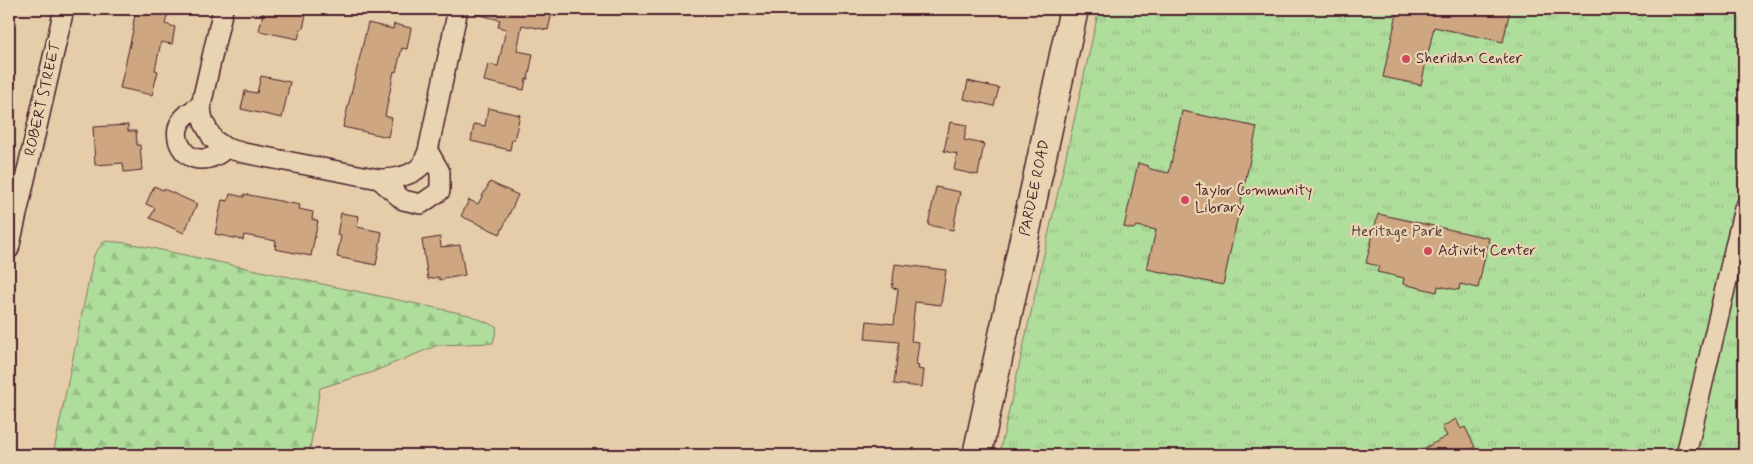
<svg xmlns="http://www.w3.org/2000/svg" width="1753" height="464" viewBox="0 0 1753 464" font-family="Mynerve,sans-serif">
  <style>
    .forest { fill: url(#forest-firs); stroke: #7c7e63 }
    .park { fill: url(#park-tufts); stroke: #7c7e63 }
    .building { fill: #cea782; stroke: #4a1f2b }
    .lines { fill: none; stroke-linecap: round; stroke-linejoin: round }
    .street-casing { stroke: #4a1f2b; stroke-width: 22 }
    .secondary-casing { stroke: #4a1f2b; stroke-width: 31 }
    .street { stroke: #e8d4b2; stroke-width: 19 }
    .secondary { stroke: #e8d4b2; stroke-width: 28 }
    .poi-dot { fill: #d1495b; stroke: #e8d4b2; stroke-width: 2 }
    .labels { text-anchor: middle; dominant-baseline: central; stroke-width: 4.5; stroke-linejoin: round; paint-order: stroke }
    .poi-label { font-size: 15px; fill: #4a1f2b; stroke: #e8d4b2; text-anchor: start }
    .street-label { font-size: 15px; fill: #4a1f2b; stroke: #e8d4b2 }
    .park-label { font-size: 15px; fill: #593c3c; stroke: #e8d4b2 }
  </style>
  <defs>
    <pattern id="forest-firs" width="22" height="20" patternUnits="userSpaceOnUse" patternTransform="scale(1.25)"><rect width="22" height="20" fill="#afdd9b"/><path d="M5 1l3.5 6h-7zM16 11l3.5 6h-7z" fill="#98bd86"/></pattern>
    <pattern id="park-tufts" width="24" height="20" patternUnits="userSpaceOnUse" patternTransform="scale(1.25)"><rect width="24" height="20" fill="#afdd9b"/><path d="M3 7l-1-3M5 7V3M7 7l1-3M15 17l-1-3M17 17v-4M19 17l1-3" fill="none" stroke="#98bd86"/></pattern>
  </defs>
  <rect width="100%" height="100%" fill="#e5cdaa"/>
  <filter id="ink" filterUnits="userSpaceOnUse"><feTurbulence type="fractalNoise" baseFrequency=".02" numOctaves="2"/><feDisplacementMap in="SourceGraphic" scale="10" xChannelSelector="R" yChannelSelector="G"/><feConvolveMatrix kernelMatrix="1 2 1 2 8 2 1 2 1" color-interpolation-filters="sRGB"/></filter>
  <g filter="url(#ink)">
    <path class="forest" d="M104,241L128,243L469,315L497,327L493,343L438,345L370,373L320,388L309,455H53L94,255Z"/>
    <path class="park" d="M1099,9H1744V455H999Z"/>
    <path class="building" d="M136,9H169L165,24L175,27L172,44L161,42L155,70L158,71L152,95L120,88L134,26L133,25Z
      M264,9H307L303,29L301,28L298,39L259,31Z
      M476,9H553L548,30L522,25L517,51L533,54L528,79H526L524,90L484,81L488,64L498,66L506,29L498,27L500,20L476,14Z
      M1398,9H1510L1503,42L1434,27L1421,85L1383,77Z
      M368,23L393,29L394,24L411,28L407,49L402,48L396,72L394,71L385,116L392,118L388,137L343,127Z
      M261,76L290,82L282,118L241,109L245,91L257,93Z
      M968,81L999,88L994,106L964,99Z
      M488,108L520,115L514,140L512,139L510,150L471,141L474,124L485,126Z
      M1182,111L1257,127L1223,285L1147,269L1156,230L1137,226L1133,229L1124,227L1138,163L1148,166L1150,169L1169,173Z
      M950,122L967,125L964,140L984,144L978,175L954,170L957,154L944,151Z
      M128,125V131H136L137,145H140L142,170L124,172L123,163L95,165L93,127Z
      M490,182L518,195L500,234L461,216L469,200L478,204Z
      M154,186L163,190L164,189L197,204L184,233L150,218L155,208L146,204Z
      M936,187L960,192L953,230L928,225Z
      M230,194L244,197V194L300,205L299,209L313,212L312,219L318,221L311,256L275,249L276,241L244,235L243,240L215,234L222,200L228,201Z
      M341,213L359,216L357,227L382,232L376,265L337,257L341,236L337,235Z
      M1378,214L1489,238L1478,288L1460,284L1459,290L1438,286L1437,292L1403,284L1404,278L1377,272L1379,266L1366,263Z
      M440,237L441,247L460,245L465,275L439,280V277L428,279L422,240Z
      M895,264L946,270L941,305L915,302L911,341L919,342L916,365L919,366L918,369L924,370L922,387L894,384L899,342L865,339L867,321L894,324L898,289L892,288Z
      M1456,419L1461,429L1465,427L1475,447L1460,455H1412L1447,436L1442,427Z"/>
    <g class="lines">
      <g class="street-casing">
        <path id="street" d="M223,9L201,105L202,115L204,123L213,139L226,148L244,153L379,179C393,179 410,177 421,166C424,162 426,156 428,151L458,9
          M201,105C193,110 185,114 180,123C172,139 184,160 202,159C212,159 220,154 226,148
          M379,179L403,200L421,204L440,191V172L428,151
          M9,249L64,9
          M1686,455L1744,208"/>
      </g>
      <g class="secondary-casing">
        <path id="secondary" d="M977,455L1074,9"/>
      </g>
      <use href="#street" class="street"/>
      <use href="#secondary" class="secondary"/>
    </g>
  </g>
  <g class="poi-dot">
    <circle cx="1406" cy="59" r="5"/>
    <circle cx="1185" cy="200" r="5"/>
    <circle cx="1428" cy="251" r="5"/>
  </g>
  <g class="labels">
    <g class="poi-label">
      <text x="1416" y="59">Sheridan Center</text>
      <text x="1195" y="191">Taylor Community<tspan x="1195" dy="17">Library</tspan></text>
      <text x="1438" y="251">Activity Center</text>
    </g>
    <g class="street-label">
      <text transform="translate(43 99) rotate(-77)">ROBERT STREET</text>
      <text transform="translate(1035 188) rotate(-78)">PARDEE ROAD</text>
    </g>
    <g class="park-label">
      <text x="1397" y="232">Heritage Park</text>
    </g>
  </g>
  <rect width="1753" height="464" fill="none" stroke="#e8d4b2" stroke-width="30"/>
  <rect x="15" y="15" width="1723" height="434" fill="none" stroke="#4a1f2b" stroke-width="2" filter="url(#ink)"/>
</svg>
